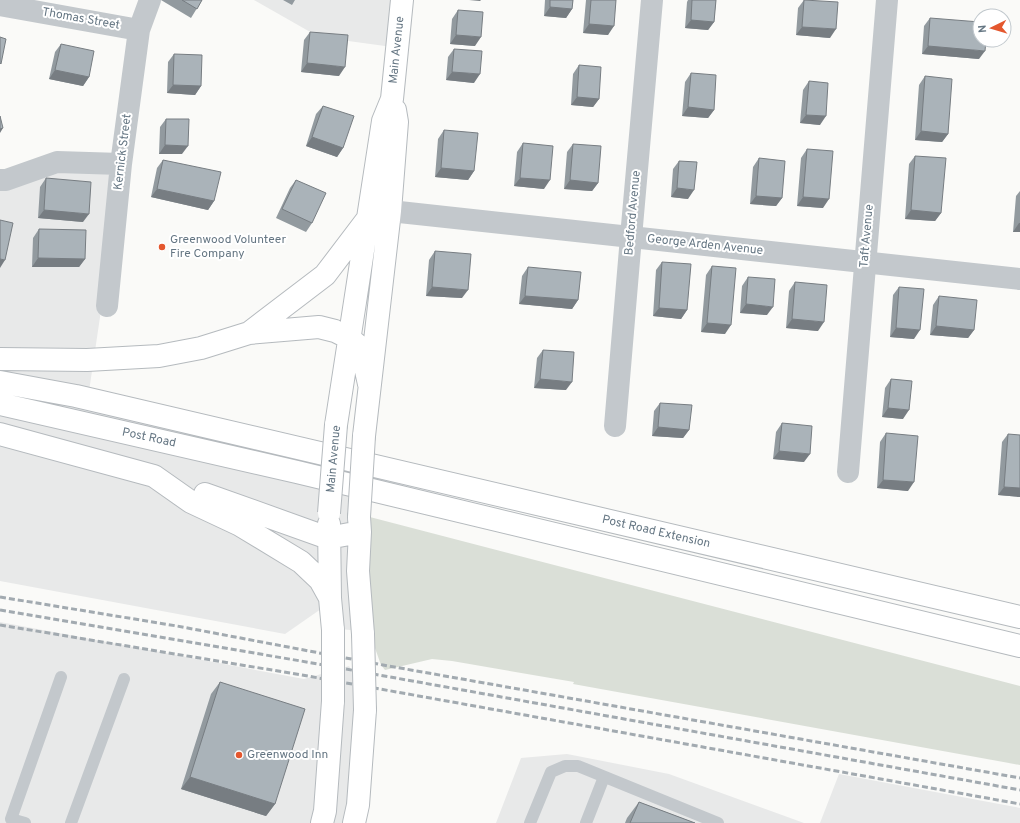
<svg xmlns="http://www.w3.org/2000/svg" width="1020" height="823" viewBox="0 0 1020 823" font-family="Overpass,sans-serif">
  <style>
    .built { fill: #e8e9e9 }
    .green { fill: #dadfd7 }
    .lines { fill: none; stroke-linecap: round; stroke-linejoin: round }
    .primary-casing { stroke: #b5babe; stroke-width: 24 }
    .service { stroke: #c3c8cc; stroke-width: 12 }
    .minor { stroke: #c3c8cc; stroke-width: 22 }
    .tertiary { stroke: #c3c8cc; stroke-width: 22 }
    .primary { stroke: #fff; stroke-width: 22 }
    .rail { stroke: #a2aab0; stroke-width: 3; stroke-dasharray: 6 3; stroke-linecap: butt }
    .primary-bridge-casing { stroke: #b5babe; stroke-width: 24; stroke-linecap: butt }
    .primary-bridge { stroke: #fff; stroke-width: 22 }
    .wall { fill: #929a9f }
    .shaded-wall { fill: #777d82 }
    .building { fill: #aab3b9; stroke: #777d82 }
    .poi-dot { fill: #e4572e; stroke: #fff; stroke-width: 1.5 }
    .labels { text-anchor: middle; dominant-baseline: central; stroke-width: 4; stroke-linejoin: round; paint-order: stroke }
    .street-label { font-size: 12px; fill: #657683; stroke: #fff }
    .poi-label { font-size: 12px; fill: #657683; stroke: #fff; text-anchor: start }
  </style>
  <rect width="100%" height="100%" fill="#fafaf8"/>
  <path class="built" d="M254,0H413L410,42L407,49L319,37Z
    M118,163L103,297L88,398L369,475L367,632L341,629L331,602L285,634L0,581V180Z
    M0,622L304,679L349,666L353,672L360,693L354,823H0Z
    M567,754L669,774L804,823H496L521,758Z
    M839,774L1020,808V823H820Z"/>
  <path class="green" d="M366,516L1020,686V765L573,684L574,682L452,661L432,659L385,670L381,665L370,634Z"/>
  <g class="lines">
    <g class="primary-casing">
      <path id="primary" d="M249,333L325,275L366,221
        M0,359L87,360L159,356L201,348L249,333L319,327L335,331L349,338L361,348L369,384
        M0,382L76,396L1020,617
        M0,404L297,472L1020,646
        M336,425L383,121L392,99L402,0
        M0,434L154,476L191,502L240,525L301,562L320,580L330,598
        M364,436L390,211L397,122L395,110
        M205,494L328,538L360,532
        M359,517L360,532L358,571L363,634
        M329,524L330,598L333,630
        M322,823L325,811L333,701
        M354,823L358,805L365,710"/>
    </g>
    <path class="service" d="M25,823L11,819L61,677
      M71,823L124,679
      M530,823L551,772L565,766H578L718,823
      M586,823L604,777"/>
    <path class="minor" d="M0,5L139,30
      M0,180H6L57,162L121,164
      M107,306L121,164L139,30L150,0
      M615,426L631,237L652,0
      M848,472L887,0"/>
    <path class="tertiary" d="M390,211L1020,279"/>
    <use href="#primary" class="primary"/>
    <path class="rail" d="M0,597L177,626L383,665L1020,778
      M0,610L301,661L1020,790
      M0,625L302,675L1020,804"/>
    <g class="primary-bridge-casing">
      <path id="primary-bridge" d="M329,513L336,425
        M359,517L364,436
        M363,634L365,710
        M333,701V630"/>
    </g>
    <use href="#primary-bridge" class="primary-bridge"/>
  </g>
  <path class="wall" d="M161,0H202L191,18Z
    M283,0H295L292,5Z
    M545,0H573L572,9L566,18L544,16Z
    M586,0H616L608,35L583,33Z
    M688,0H716L714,22L708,30L685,28L687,2Z
    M804,0L830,38L796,35L798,8Z
    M458,10L475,46L450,44L452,19Z
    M930,18L979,59L922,54L924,26Z
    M310,32L339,76L301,72L304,40Z
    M61,44L89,77L83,86L49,79L55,52Z
    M454,49L474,83L446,80L448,57Z
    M174,54L201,86L195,95L167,93L168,62Z
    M579,65L599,99L593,107L571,105L573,74Z
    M691,73L714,110L708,118L682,116L685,82Z
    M925,76L948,134L942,142L915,140L919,85Z
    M809,81L820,125L800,123L803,90Z
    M323,106L343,148L337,157L306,146L316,114Z
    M166,119L182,154H159L160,127Z
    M444,130L474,171L468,180L435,177L438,139Z
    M523,143L544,189L514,186L517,152Z
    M573,144L598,183L592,191L564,189L567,152Z
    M807,149L823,208L797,206L801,158Z
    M915,156L941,213L935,221L905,219L909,164Z
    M759,158L782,198L776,206L750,204L753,167Z
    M163,160L214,201L208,210L151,197L157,168Z
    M679,161L688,199L671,197L673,169Z
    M46,178L83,222L38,218L40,187Z
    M296,180L312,223L306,232L276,218L290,188Z
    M1020,191V232H1013L1016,196Z
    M39,229L85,259L79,267H32L33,238Z
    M435,251L462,298L426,296L429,260Z
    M662,262L687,310L681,319L653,316L656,270Z
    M712,266L725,334L701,332L706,275Z
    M528,267L578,300L572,309L519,304L522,276Z
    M748,277L767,315L740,313L742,286Z
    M795,282L818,331L786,328L789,291Z
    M899,287L914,339L890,337L893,295Z
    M939,296L974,330L968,338L930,335L933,305Z
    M543,350L566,390L534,388L537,358Z
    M891,379L903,419L882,417L885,388Z
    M660,403L689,430L683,438L652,436L654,411Z
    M782,423L804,462L773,459L776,432Z
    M886,433L908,491L877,488L880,442Z
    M1008,434L1020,497L998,495L1002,442Z
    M220,682L275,804L266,816L181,789L211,694Z
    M639,802L695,823H625L627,818Z"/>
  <path class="shaded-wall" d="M469,0H481L480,1Z
    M550,7L572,9L566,18L544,16Z
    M691,20L714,22L708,30L685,28Z
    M589,24L614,26L608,35L583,33Z
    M802,27L836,29L830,38L796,35Z
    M456,35L481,37L475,46L450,44Z
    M928,46L985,51L979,59L922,54Z
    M307,63L345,67L339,76L301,72Z
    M55,70L89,77L83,86L49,79Z
    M452,72L480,74L474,83L446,80Z
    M173,85L201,86L195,95L167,93Z
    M577,97L599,99L593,107L571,105Z
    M688,107L714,110L708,118L682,116Z
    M806,115L826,116L820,125L800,123Z
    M3,128L0,133V129Z
    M921,131L948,134L942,142L915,140Z
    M312,137L343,148L337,157L306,146Z
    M165,145L188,146L182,154H159Z
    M441,168L474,171L468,180L435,177Z
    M520,178L550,180L544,189L514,186Z
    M570,180L598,183L592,191L564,189Z
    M677,188L694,190L688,199L671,197Z
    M157,189L214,201L208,210L151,197Z
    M756,196L782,198L776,206L750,204Z
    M803,197L829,199L823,208L797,206Z
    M44,210L89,214L83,222L38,218Z
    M911,210L941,213L935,221L905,219Z
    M1019,223H1020V232H1013Z
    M38,258L85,259L79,267H32Z
    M0,259L5,260L0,268Z
    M432,287L468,290L462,298L426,296Z
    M525,296L578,300L572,309L519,304Z
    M746,304L773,307L767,315L740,313Z
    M659,308L687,310L681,319L653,316Z
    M792,319L824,322L818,331L786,328Z
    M707,323L731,325L725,334L701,332Z
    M936,326L974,330L968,338L930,335Z
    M896,328L920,330L914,339L890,337Z
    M540,379L572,382L566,390L534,388Z
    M888,408L909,410L903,419L882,417Z
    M658,427L689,430L683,438L652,436Z
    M779,451L810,454L804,462L773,459Z
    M883,480L914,482L908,491L877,488Z
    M1004,487L1020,488V497L998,495Z
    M190,777L275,804L266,816L181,789Z"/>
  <path class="building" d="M182,0H202L197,9Z
    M550,0H573L572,9L550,7Z
    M591,0H616L614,26L589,24Z
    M692,0H716L714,22L691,20Z
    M804,0L838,2L836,29L802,27Z
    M458,10L483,12L481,37L456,35Z
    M930,18L980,22V40H986L985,51L928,46Z
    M310,32L348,35L345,67L307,63Z
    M0,37L6,39L1,64L0,63Z
    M61,44L94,51L89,77L55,70Z
    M454,49L482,51L480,74L452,72Z
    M174,54L202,55L201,86L173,85Z
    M579,65L601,67L599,99L577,97Z
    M691,73L716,75L714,110L688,107Z
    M925,76L952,79L948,134L921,131Z
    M809,81L828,83L826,116L806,115Z
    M323,106L354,116L343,148L312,137Z
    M0,116L3,128L0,129Z
    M166,119H189L188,146L165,145Z
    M444,130L478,133L474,171L441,168Z
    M523,143L553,146L550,180L520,178Z
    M573,144L601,146L598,183L570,180Z
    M807,149L833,151L829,199L803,197Z
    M915,156L946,158L941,213L911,210Z
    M759,158L785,161L782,198L756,196Z
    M163,160L221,172L214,201L157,189Z
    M679,161L697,162L694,190L677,188Z
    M46,178L91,182L89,214L44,210Z
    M296,180L326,193L312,223L282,209Z
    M0,220L13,223L5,260L0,259Z
    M39,229L86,230L85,259L38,258Z
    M435,251L471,254L468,290L432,287Z
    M662,262L691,264L687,310L659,308Z
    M712,266L736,268L731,325L707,323Z
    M528,267L581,272L578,300L525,296Z
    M748,277L775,279L773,307L746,304Z
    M795,282L827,285L824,322L792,319Z
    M899,287L924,289L920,330L896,328Z
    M939,296L977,300L974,330L936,326Z
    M543,350L574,352L572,382L540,379Z
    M891,379L912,381L909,410L888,408Z
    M660,403L692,405L689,430L658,427Z
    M782,423L812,426L810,454L779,451Z
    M886,433L918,436L914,482L883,480Z
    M1008,434L1020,435V488L1004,487Z
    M220,682L305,709L275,804L190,777Z
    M639,802L695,823H630Z"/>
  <g class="poi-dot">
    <circle cx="162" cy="247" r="4"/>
    <circle cx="239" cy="755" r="4"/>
  </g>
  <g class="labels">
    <g class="street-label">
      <text transform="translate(81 19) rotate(10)">Thomas Street</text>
      <text transform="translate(397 50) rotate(-84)">Main Avenue</text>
      <text transform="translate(123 152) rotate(-83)">Kernick Street</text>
      <text transform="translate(633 213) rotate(-85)">Bedford Avenue</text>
      <text transform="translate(867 236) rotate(-85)">Taft Avenue</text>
      <text transform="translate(705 245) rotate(6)">George Arden Avenue</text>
      <text transform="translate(149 438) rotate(12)">Post Road</text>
      <text transform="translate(334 459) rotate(-85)">Main Avenue</text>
      <text transform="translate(656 532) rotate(13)">Post Road Extension</text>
    </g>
    <g class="poi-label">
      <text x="170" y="240">Greenwood Volunteer<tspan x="170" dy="14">Fire Company</tspan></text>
      <text x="247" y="755">Greenwood Inn</text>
    </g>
  </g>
  <g transform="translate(992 28) rotate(265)"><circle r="19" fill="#ffffff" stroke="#c1c8cd"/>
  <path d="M0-3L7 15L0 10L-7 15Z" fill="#e4572e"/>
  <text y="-6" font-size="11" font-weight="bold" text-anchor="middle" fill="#657683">N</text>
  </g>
</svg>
